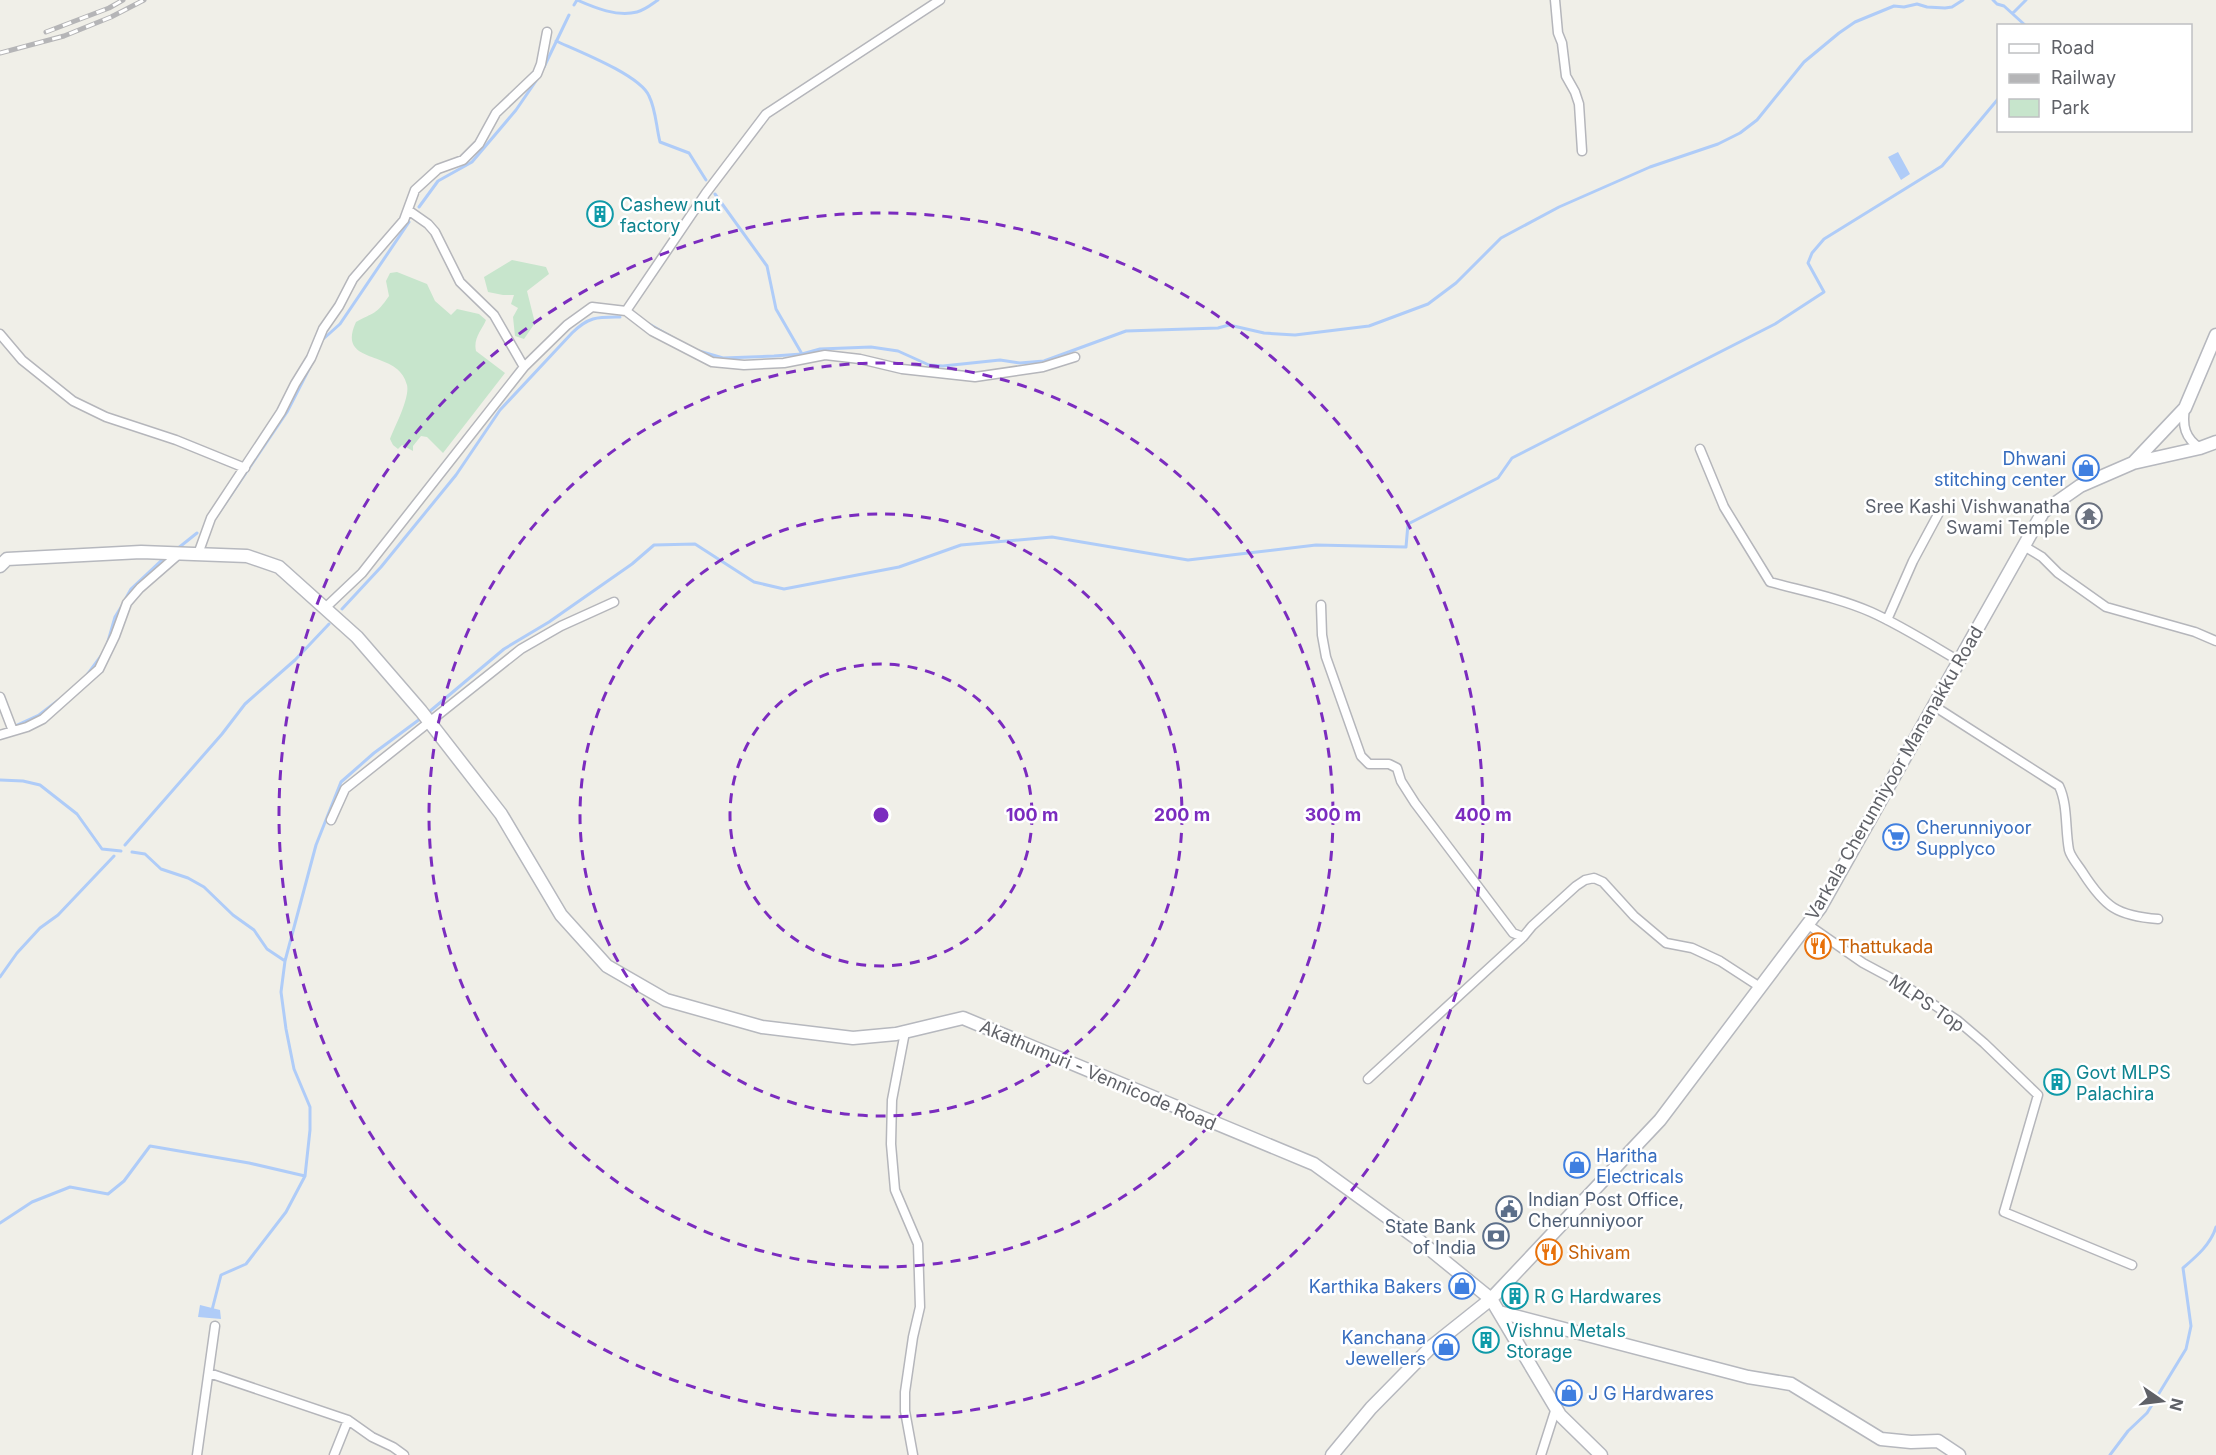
<svg xmlns="http://www.w3.org/2000/svg" width="2216" height="1455" viewBox="0 0 2216 1455" font-family="Inter,sans-serif">
  <style>
    .green { fill: #c7e5cc }
    .water { fill: #afccf8 }
    .lines { fill: none; stroke-linecap: round; stroke-linejoin: round }
    .stream { stroke: #afccf8; stroke-width: 3 }
    .street-casing { stroke: #b5b6bb; stroke-width: 11 }
    .secondary-casing { stroke: #b6b8be; stroke-width: 15 }
    .street { stroke: #fff; stroke-width: 8 }
    .secondary { stroke: #fff; stroke-width: 12 }
    .rail-casing { stroke: #b5b5b7; stroke-width: 5 }
    .rail { stroke: #fff; stroke-width: 3; stroke-dasharray: 9; stroke-linecap: butt }
    .ring { fill: none; stroke: #7b2cbf; stroke-width: 3; stroke-dasharray: 10 8 }
    .labels { text-anchor: middle; dominant-baseline: central; stroke-width: 5; stroke-linejoin: round; paint-order: stroke }
    .culture-label { font-size: 18px; fill: #0d838f; stroke: #fff; text-anchor: start }
    .shop-label { font-size: 18px; fill: #366cbe; stroke: #fff; text-anchor: end }
    .worship-label { font-size: 18px; fill: #5b616d; stroke: #fff; text-anchor: end }
    .street-label { font-size: 18px; fill: #5f6167; stroke: #fff }
    .food-label { font-size: 18px; fill: #c56008; stroke: #fff; text-anchor: start }
    .service-label { font-size: 18px; fill: #4e5e75; stroke: #fff; text-anchor: start }
    .centre { fill: #7b2cbf; stroke: #fff; stroke-width: 3 }
    .ring-label { font-size: 18px; text-anchor: middle; font-weight: bold; fill: #7b2cbf; stroke: #fff; stroke-width: 5; stroke-linejoin: round; paint-order: stroke }
  </style>
  <rect width="100%" height="100%" fill="#f0efe8"/>
  <path class="green" d="M512,260L546,267L549,274L527,291L535,323L524,339L515,336L513,317L518,308L511,304L514,295H503L488,292L484,277Z
    M397,272L427,284L435,301L451,315L457,309L479,314L486,320C482,330 473,338 476,351L505,373L443,453L427,437L421,436L413,446V451L402,445L398,449L393,445L390,439C395,426 410,398 407,385C399,348 335,367 356,322C374,312 376,315 389,296L386,281L390,273Z"/>
  <path class="water" d="M1898,152L1910,174L1901,180L1888,157Z
    M200,1305L220,1310L221,1319L198,1317Z"/>
  <g class="lines">
    <path class="stream" d="M1993,0L1997,4L2004,6L2026,26
      M574,5L577,0C595,8 617,17 637,12C645,10 652,4 658,0
      M2013,13L2026,0
      M556,41C578,51 640,75 649,96C656,110 656,126 660,142L689,153L706,180
      M544,67L569,15
      M715,194L767,266L776,309L802,354
      M419,207L438,181L472,162L516,110L538,78
      M649,324L677,340
      M321,341L340,324L409,222
      M699,351L723,358L774,356L802,354L820,349L871,347L898,351L929,365L943,366L1000,360L1020,363L1044,361L1126,331L1218,328L1229,325L1264,333L1295,335L1328,331L1369,326L1428,304L1456,283L1501,238L1559,207L1650,167L1718,144L1740,133L1757,120L1804,62L1839,33L1855,22L1894,6L1904,7L1917,4L1927,7L1945,8L1952,7L1963,0
      M214,520L287,412L310,367
      M177,549L197,533
      M126,598L131,589L164,558
      M342,609L381,567L456,475L500,410L572,333C589,316 598,317 620,317
      M107,645L115,617L123,604
      M87,675L101,656
      M429,712L504,649L549,622L632,564L654,545L695,544L754,582L784,589L899,567L961,545L1052,537L1188,560L1316,545L1406,547L1408,524L1498,478L1512,458L1775,324L1824,292L1808,263L1812,253L1824,239L1942,166L1998,99
      M15,726L39,715L60,699
      M0,780L23,781L40,785L77,814L102,849L121,851
      M125,845L222,734L245,704L295,660L329,624
      M285,961L316,845L341,782L374,753L420,719
      M0,977L17,953L40,928L58,915L114,856
      M0,1223L32,1202L70,1187L108,1194L124,1181L150,1146L249,1163L305,1176L310,1130V1107L294,1069L286,1029L281,992L285,961L267,949L254,930L233,915L204,887L188,878L161,869L145,854L132,852
      M212,1310L221,1275L246,1264L286,1212L305,1176
      M2110,1455L2128,1431L2147,1413L2186,1349L2191,1326L2183,1268C2197,1256 2211,1244 2216,1227"/>
    <g class="street-casing">
      <path id="street" d="M1555,0L1558,33L1562,43L1566,76L1575,92L1579,104L1582,151
        M408,210L428,224L435,232L460,282L494,315L524,367
        M626,311L652,331L712,362L744,365L784,363L825,355L860,359L902,369L975,377L1043,367L1075,357
        M0,334L22,360L73,401L106,417L176,440L245,468
        M2185,408C2182,426 2185,438 2200,448
        M1700,449L1724,507L1770,582C1803,591 1839,598 1871,612C1902,626 1930,644 1959,661
        M2024,546L2042,557L2058,573L2106,607L2195,632L2216,641
        M198,554L211,518L281,412L295,384L311,358L323,329L339,306L353,279L404,220L415,190L438,169L463,160L479,144L496,113L537,74L541,64L547,32
        M1321,605L1322,635L1326,657L1361,756L1369,764H1389L1397,768L1401,781L1415,803L1513,933L1523,937L1532,926L1576,886L1585,880L1594,878L1603,882L1634,916L1666,943L1692,948L1720,961L1760,987
        M324,609L362,573L524,367L567,325L592,307L626,311L706,193L766,114L940,0
        M1887,620L1913,561L1942,507
        M0,697L13,731
        M1934,706L2059,786C2068,805 2065,829 2069,850C2071,858 2079,866 2083,873C2105,907 2117,916 2158,919
        M0,735L27,727L43,719L99,669L115,636L127,603L140,588L179,554
        M331,820L345,789L521,649L561,626L614,602
        M1807,924L1863,963L1904,985L1957,1020L1984,1043L2038,1095L2004,1212L2132,1265
        M905,1032L892,1100L891,1144L895,1190L918,1244L920,1307L913,1337L905,1392V1411L913,1455
        M1368,1079L1523,937
        M209,1373L348,1420L372,1437L393,1447L404,1455
        M197,1455L215,1326
        M334,1455L348,1420
        M1541,1455L1556,1408"/>
    </g>
    <g class="secondary-casing">
      <path id="secondary" d="M2133,463L2200,448L2216,442
        M0,566L7,559L141,552L247,556L279,567L357,637L421,711L501,814L561,915L607,966L666,1000L762,1027L853,1038L896,1034L963,1018L1314,1164L1416,1238L1491,1299L1560,1415L1601,1455
        M1499,1312L1748,1377L1791,1384L1881,1439L1911,1442L1938,1441L1959,1455
        M1332,1455L1371,1408L1432,1346L1491,1299L1660,1120L1820,908L2043,512L2080,486L2133,463L2185,408L2216,335"/>
    </g>
    <use href="#street" class="street"/>
    <use href="#secondary" class="secondary"/>
    <g class="rail-casing">
      <path id="rail" d="M46,32L109,8L123,0
        M0,53L64,36L111,17L144,0"/>
    </g>
    <use href="#rail" class="rail"/>
  </g>
  <g class="ring">
    <circle cx="881" cy="815" r="151"/>
    <circle cx="881" cy="815" r="301"/>
    <circle cx="881" cy="815" r="452"/>
    <circle cx="881" cy="815" r="602"/>
  </g>
  <defs>
    <g id="building-ring" transform="scale(1.35)"><circle r="9.5" fill="#fff" stroke="#0f9aa8" stroke-width="1.5"/><path d="M-4-6H4V6H1V3H-1V6H-4ZM-2.5-4.3h1.7v1.8h-1.7ZM.8-4.3h1.7v1.8H.8ZM-2.5-1h1.7V.8h-1.7ZM.8-1h1.7V.8H.8Z" fill="#0f9aa8"/></g>
    <g id="shop-ring" transform="scale(1.35)"><circle r="9.5" fill="#fff" stroke="#3f7fe0" stroke-width="1.5"/><path d="M-5-2.5h2.3a2.7 3.5 0 0 1 5.4 0H5L5.5 6h-11ZM-1.5-2.5h3a1.5 2.3 0 0 0-3 0Z" fill="#3f7fe0"/></g>
    <g id="temple-ring" transform="scale(1.35)"><circle r="9.5" fill="#fff" stroke="#6b7280" stroke-width="1.5"/><path d="M0-6L5-2H3V0L6.5 2.5H4V6H1.5V3h-3V6H-4V2.5H-6.5L-3 0V-2H-5Z" fill="#6b7280"/></g>
    <g id="supermarket-ring" transform="scale(1.35)"><circle r="9.5" fill="#fff" stroke="#3f7fe0" stroke-width="1.5"/><path d="M-6-5.5h2.5l.6 2H6L4.5 2H-2.5L-4.4-4H-6ZM-1.5 3.2a1.3 1.3 0 1 0 .1 0ZM3 3.2a1.3 1.3 0 1 0 .1 0Z" fill="#3f7fe0"/></g>
    <g id="restaurant-ring" transform="scale(1.35)"><circle r="9.5" fill="#fff" stroke="#e8710a" stroke-width="1.5"/><path d="M-5-6h1v4h1v-4h1v4h1v-4h1v5L-1.5 .5V6h-2V.5L-5-1ZM5-6V6H3V1.5H1.5Q1.5-4 5-6Z" fill="#e8710a"/></g>
    <g id="civic-ring" transform="scale(1.35)"><circle r="9.5" fill="#fff" stroke="#5c6f8a" stroke-width="1.5"/><path d="M-.6-6.5H3V-4.5H.6V-3L4-1V1h2V6H-6V1h2V-1L-.6-3ZM-1.2 2.5V6h2.4V2.5Z" fill="#5c6f8a"/></g>
    <g id="bank-ring" transform="scale(1.35)"><circle r="9.5" fill="#fff" stroke="#5c6f8a" stroke-width="1.5"/><path d="M-6-4H6V4H-6ZM0-2.3a2.3 2.3 0 1 0 0 4.6a2.3 2.3 0 1 0 0-4.6Z" fill="#5c6f8a"/></g>
  </defs>
  <g fill-rule="evenodd">
    <use href="#building-ring" x="600" y="214"/>
    <use href="#shop-ring" x="2086" y="468"/>
    <use href="#temple-ring" x="2089" y="516"/>
    <use href="#supermarket-ring" x="1896" y="837"/>
    <use href="#restaurant-ring" x="1818" y="946"/>
    <use href="#building-ring" x="2057" y="1082"/>
    <use href="#shop-ring" x="1577" y="1165"/>
    <use href="#civic-ring" x="1509" y="1209"/>
    <use href="#bank-ring" x="1496" y="1236"/>
    <use href="#restaurant-ring" x="1549" y="1252"/>
    <use href="#shop-ring" x="1462" y="1286"/>
    <use href="#building-ring" x="1515" y="1296"/>
    <use href="#building-ring" x="1486" y="1340"/>
    <use href="#shop-ring" x="1446" y="1347"/>
    <use href="#shop-ring" x="1569" y="1393"/>
  </g>
  <g class="labels">
    <g class="culture-label">
      <text x="620" y="204">Cashew nut<tspan x="620" dy="21">factory</tspan></text>
      <text x="2076" y="1072">Govt MLPS<tspan x="2076" dy="21">Palachira</tspan></text>
      <text x="1534" y="1296">R G Hardwares</text>
      <text x="1506" y="1330">Vishnu Metals<tspan x="1506" dy="21">Storage</tspan></text>
    </g>
    <g class="shop-label">
      <text x="2066" y="458">Dhwani<tspan x="2066" dy="21">stitching center</tspan></text>
      <text x="1916" y="827" text-anchor="start">Cherunniyoor<tspan x="1916" dy="21">Supplyco</tspan></text>
      <text x="1596" y="1155" text-anchor="start">Haritha<tspan x="1596" dy="21">Electricals</tspan></text>
      <text x="1442" y="1286">Karthika Bakers</text>
      <text x="1426" y="1337">Kanchana<tspan x="1426" dy="21">Jewellers</tspan></text>
      <text x="1588" y="1393" text-anchor="start">J G Hardwares</text>
    </g>
    <g class="worship-label">
      <text x="2070" y="506">Sree Kashi Vishwanatha<tspan x="2070" dy="21">Swami Temple</tspan></text>
    </g>
    <g class="street-label">
      <text transform="translate(1894 773) rotate(-60)">Varkala Cherunniyoor Mananakku Road</text>
      <text transform="translate(1927 1003) rotate(34)">MLPS Top</text>
      <text transform="translate(1098 1075) rotate(23)">Akathumuri - Vennicode Road</text>
    </g>
    <g class="food-label">
      <text x="1838" y="946">Thattukada</text>
      <text x="1568" y="1252">Shivam</text>
    </g>
    <g class="service-label">
      <text x="1528" y="1199">Indian Post Office,<tspan x="1528" dy="21">Cherunniyoor</tspan></text>
      <text x="1476" y="1226" text-anchor="end">State Bank<tspan x="1476" dy="21">of India</tspan></text>
    </g>
  </g>
  <circle cx="881" cy="815" r="9" class="centre"/>
  <g class="ring-label">
    <text x="1032" y="821">100 m</text>
    <text x="1182" y="821">200 m</text>
    <text x="1333" y="821">300 m</text>
    <text x="1483" y="821">400 m</text>
  </g>
  <rect x="1997" y="24" width="195" height="108" fill="#ffffff" stroke="#bfc0c2" stroke-width="1.5"/>
  <rect x="2009" y="44" width="30" height="9" fill="#ffffff" stroke="#bfc0c2" stroke-width="1.5"/>
  <text x="2051" y="54" font-size="18" fill="#5f6167">Road</text>
  <rect x="2009" y="74" width="30" height="9" fill="#b5b5b7" stroke="#bfc0c2" stroke-width="1.5"/>
  <text x="2051" y="84" font-size="18" fill="#5f6167">Railway</text>
  <rect x="2009" y="99" width="30" height="18" fill="#c7e5cc" stroke="#bfc0c2" stroke-width="1.5"/>
  <text x="2051" y="114" font-size="18" fill="#5f6167">Park</text>
  <g transform="translate(2162 1401) rotate(104)" stroke="#ffffff" stroke-width="4.5" paint-order="stroke">
  <path d="M0-4.5L10 22L0 15L-10 22Z" fill="#5f6167"/>
  <text y="-9" font-size="16" font-weight="bold" text-anchor="middle" fill="#5f6167">N</text>
  </g>
</svg>
